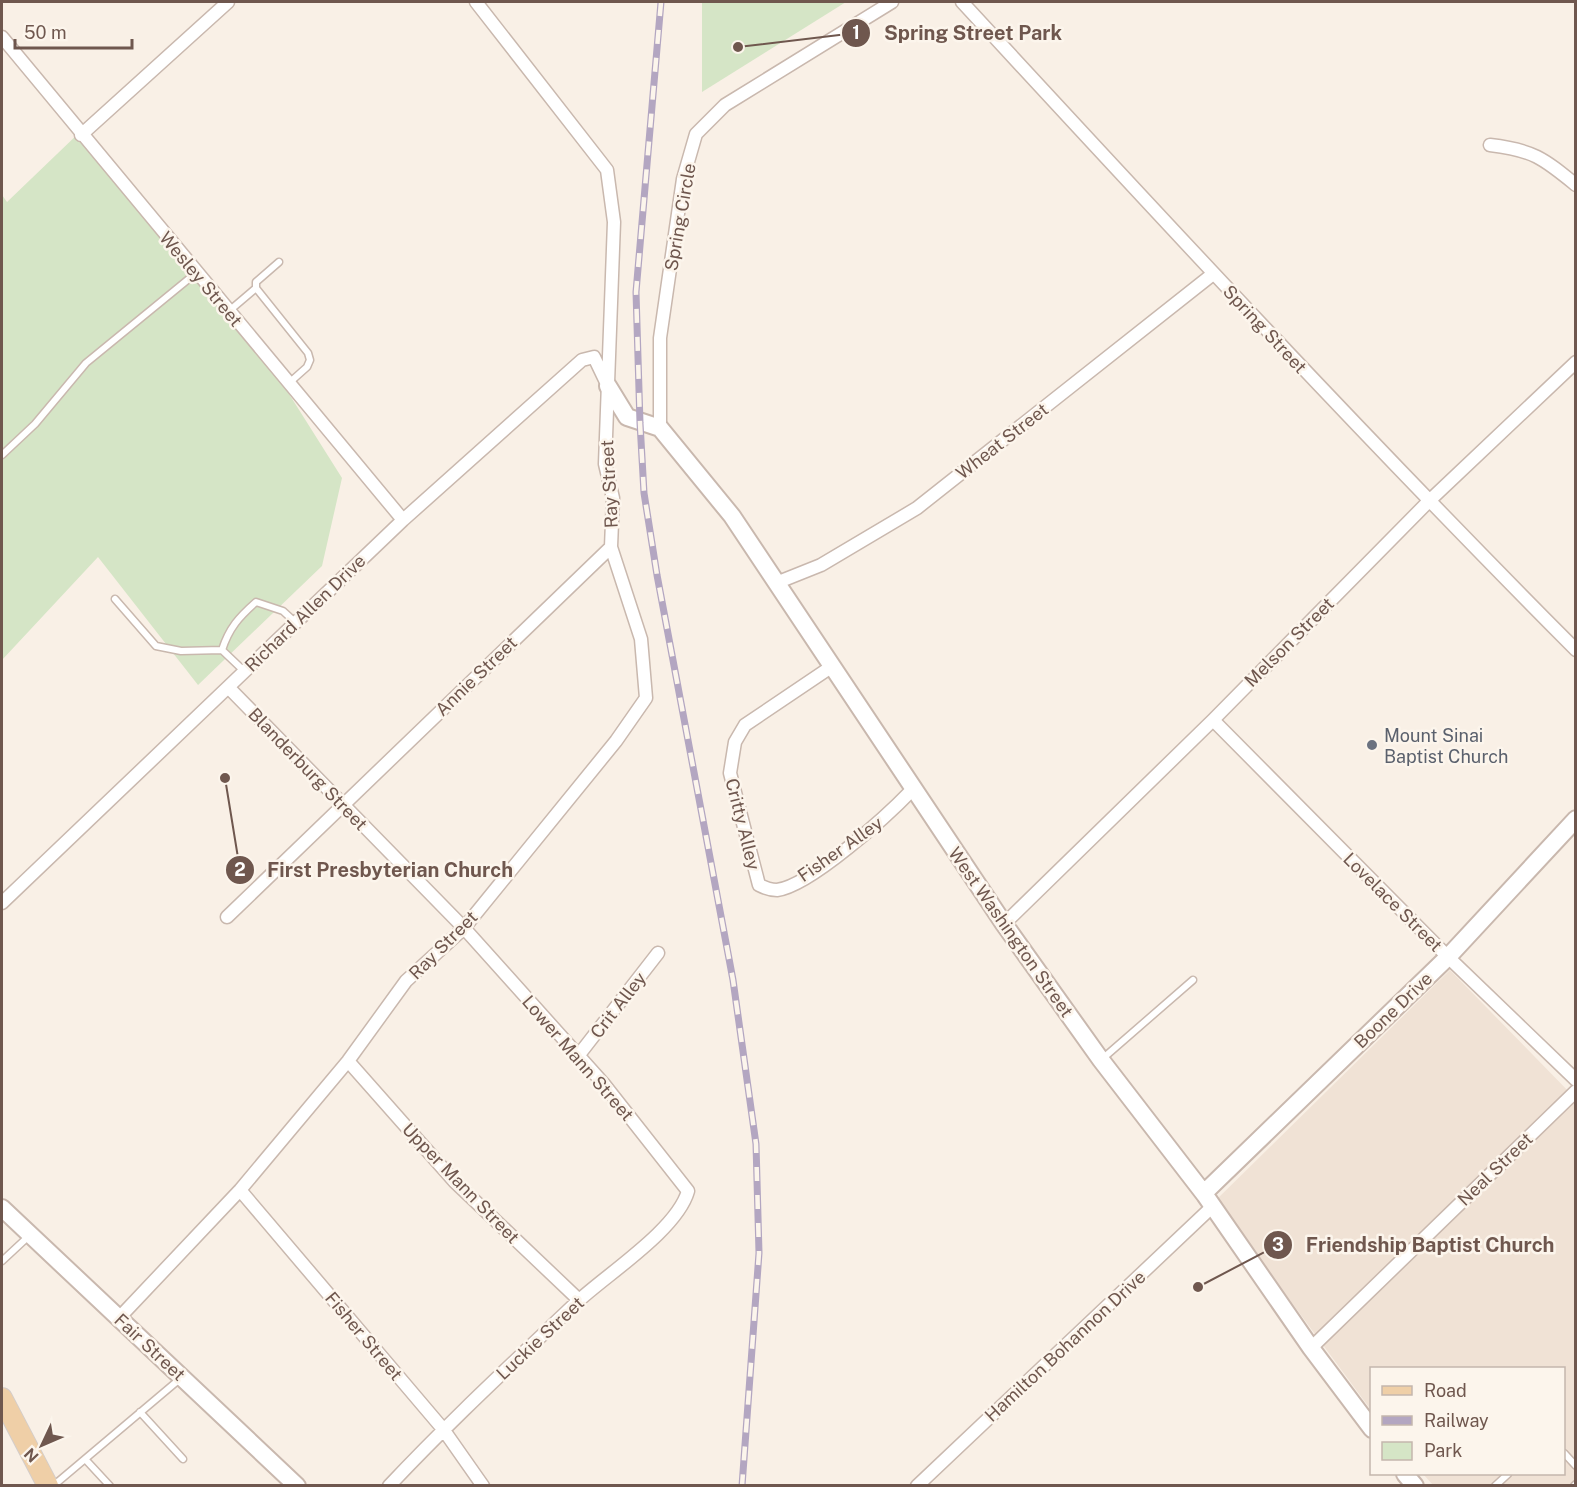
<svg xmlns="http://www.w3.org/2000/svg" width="1577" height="1487" viewBox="0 0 1577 1487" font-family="'Public Sans',sans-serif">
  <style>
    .residential { fill: #f0e2d5 }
    .green { fill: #d5e5c6 }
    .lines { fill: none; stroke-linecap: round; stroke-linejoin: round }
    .service-casing { stroke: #c9b8ae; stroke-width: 9 }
    .minor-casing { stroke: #c9b8ae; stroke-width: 15 }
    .tertiary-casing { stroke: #c9b8ae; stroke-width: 20 }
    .primary-casing { stroke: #d4cdca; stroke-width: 22 }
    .service { stroke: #fff; stroke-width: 6 }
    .minor { stroke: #fff; stroke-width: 12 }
    .tertiary { stroke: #fff; stroke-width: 16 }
    .primary { stroke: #efcfa7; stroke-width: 20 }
    .rail-casing { stroke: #b3a6c1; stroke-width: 7 }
    .rail { stroke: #fcf5ec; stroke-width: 4.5; stroke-dasharray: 14; stroke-linecap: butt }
    .worship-dot { fill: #6b7280; stroke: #fcf5ec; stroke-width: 2 }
    .labels { text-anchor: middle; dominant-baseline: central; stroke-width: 5; stroke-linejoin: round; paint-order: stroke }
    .street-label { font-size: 18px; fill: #6f574e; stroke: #fcf5ec }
    .worship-label { font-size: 18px; fill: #5b616d; stroke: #fcf5ec; text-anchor: start }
    .leader { fill: none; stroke: #6f574e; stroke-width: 2 }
    .callout-dot { fill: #6f574e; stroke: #fcf5ec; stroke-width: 2 }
    .mark-label { font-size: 18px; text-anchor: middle; font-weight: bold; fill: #fff }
    .callout-label { font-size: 20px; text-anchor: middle; font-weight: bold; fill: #6f574e; stroke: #fcf5ec; stroke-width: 5; stroke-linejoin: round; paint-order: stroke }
  </style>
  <rect width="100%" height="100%" fill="#f9f0e6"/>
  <path class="residential" d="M1450,970L1575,1098V1485H1433L1423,1474H1564V1368H1372L1371,1410L1216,1200Z"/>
  <path class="green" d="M702,2H846L702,92Z
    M82,130L284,386L342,478L322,566L198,685L98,557L2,660V195L7,202Z"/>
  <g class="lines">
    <g class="service-casing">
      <path id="service" d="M256,288L308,353L310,360L307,367L289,383
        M229,311L256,288V282L279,262
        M2,455L35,424L86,363L196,273
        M115,599L156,646L181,651L222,650L244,671
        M222,650C229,628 239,617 256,602L283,611L295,622
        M1101,1060L1193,980
        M2,1261L30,1235
        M140,1412L183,1459
        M1564,1453L1576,1466
        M85,1459L110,1486
        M53,1486L181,1378
        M1495,1486L1508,1474
        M1574,1486L1576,1484"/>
    </g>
    <g class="minor-casing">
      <path id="minor" d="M962,2C1164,221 1366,439 1576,650
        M2,37L403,520
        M81,135L228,2
        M1490,145C1533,150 1543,158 1576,185
        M660,428V338L683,179L696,134L725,105L892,2
        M776,583L821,565L917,508L1213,274
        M831,667L745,725L735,742L730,773L759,885C765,888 770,890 777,890C810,886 888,815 912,790
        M228,687L464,928L603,1083L688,1191C677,1230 607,1274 576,1303C513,1363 449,1422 389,1486
        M1213,720L1448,957L1576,1080
        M2,903L403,520L582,360L594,357L606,382
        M227,917L611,547
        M1004,924L1213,720L1428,502L1576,362
        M578,1056L658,953
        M348,1061L455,1182L579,1300
        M240,1190L443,1429L483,1486
        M119,1318L240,1190L348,1061L406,981L464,928L616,741L646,698L641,639L611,547L613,498L605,464L614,222L607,170L476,2
        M1311,1348L1576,1091
        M917,1486L1213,1206"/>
    </g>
    <g class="tertiary-casing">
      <path id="tertiary" d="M608,386L627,417L660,428L732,516L1004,924L1101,1060L1205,1195L1311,1348L1372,1429
        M1204,1193L1448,957L1576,819
        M2,1208L297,1486
        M1405,1474L1415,1486"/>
    </g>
    <g class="primary-casing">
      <path id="primary" d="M2,1398L48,1486"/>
    </g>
    <use href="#service" class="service"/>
    <use href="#minor" class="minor"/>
    <use href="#tertiary" class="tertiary"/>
    <use href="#primary" class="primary"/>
    <g class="rail-casing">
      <path id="rail" d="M661,2L636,292L640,423L644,493L657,575L733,980L756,1144L759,1253L742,1486"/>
    </g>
    <use href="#rail" class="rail"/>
  </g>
  <circle class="worship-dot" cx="1372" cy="745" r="6"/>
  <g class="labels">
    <g class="street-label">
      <text transform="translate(680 217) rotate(-80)">Spring Circle</text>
      <text transform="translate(201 279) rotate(50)">Wesley Street</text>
      <text transform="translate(1265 329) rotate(47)">Spring Street</text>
      <text transform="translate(1002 441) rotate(-38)">Wheat Street</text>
      <text transform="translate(609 484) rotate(-93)">Ray Street</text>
      <text transform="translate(305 613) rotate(-44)">Richard Allen Drive</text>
      <text transform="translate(1289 642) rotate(-45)">Melson Street</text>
      <text transform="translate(476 676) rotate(-44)">Annie Street</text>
      <text transform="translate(308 769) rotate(46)">Blanderburg Street</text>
      <text transform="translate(743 824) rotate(76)">Critty Alley</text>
      <text transform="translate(840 849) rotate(-35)">Fisher Alley</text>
      <text transform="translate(1393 902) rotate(45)">Lovelace Street</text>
      <text transform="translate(1011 932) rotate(55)">West Washington Street</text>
      <text transform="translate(443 945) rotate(-45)">Ray Street</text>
      <text transform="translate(618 1005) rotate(-52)">Crit Alley</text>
      <text transform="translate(1393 1010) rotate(-44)">Boone Drive</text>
      <text transform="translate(578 1058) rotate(49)">Lower Mann Street</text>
      <text transform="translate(1495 1169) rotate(-44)">Neal Street</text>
      <text transform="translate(461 1183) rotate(46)">Upper Mann Street</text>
      <text transform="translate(364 1336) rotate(50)">Fisher Street</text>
      <text transform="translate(540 1338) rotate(-43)">Luckie Street</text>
      <text transform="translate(1065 1346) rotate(-43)">Hamilton Bohannon Drive</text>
      <text transform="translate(150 1347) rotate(43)">Fair Street</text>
    </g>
    <g class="worship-label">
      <text x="1384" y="735">Mount Sinai<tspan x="1384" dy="21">Baptist Church</tspan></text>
    </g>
  </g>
  <path class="leader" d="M738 47L856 33M225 778L240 870M1198 1287L1278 1245"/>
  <g class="callout-dot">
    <circle cx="738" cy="47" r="6"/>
    <circle cx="225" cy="778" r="6"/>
    <circle cx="1198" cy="1287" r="6"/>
    <circle cx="856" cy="33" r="15"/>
    <circle cx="240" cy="870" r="15"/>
    <circle cx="1278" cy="1245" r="15"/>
  </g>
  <g class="mark-label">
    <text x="856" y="39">1</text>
    <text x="240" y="876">2</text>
    <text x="1278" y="1251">3</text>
  </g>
  <g class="callout-label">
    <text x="973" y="40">Spring Street Park</text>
    <text x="390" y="877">First Presbyterian Church</text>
    <text x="1430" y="1252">Friendship Baptist Church</text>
  </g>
  <rect width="1577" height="1487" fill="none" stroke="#6f574e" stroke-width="6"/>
  <rect x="1370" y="1367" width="195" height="108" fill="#fcf5ec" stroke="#c4b6ad" stroke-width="1.5"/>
  <rect x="1382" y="1386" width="30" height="9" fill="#efcfa7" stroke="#c4b6ad" stroke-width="1.5"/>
  <text x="1424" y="1397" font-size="18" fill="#6f574e">Road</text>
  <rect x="1382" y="1416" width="30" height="9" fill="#b3a6c1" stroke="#c4b6ad" stroke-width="1.5"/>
  <text x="1424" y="1427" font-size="18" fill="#6f574e">Railway</text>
  <rect x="1382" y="1442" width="30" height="18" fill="#d5e5c6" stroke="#c4b6ad" stroke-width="1.5"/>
  <text x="1424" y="1457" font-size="18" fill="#6f574e">Park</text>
  <g transform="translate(42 1445) rotate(226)" stroke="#fcf5ec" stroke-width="4.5" paint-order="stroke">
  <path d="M0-4.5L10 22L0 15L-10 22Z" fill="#6f574e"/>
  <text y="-9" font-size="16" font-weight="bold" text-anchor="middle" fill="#6f574e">N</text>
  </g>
  <path d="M15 39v9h117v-9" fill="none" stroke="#6f574e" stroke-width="3"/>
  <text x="24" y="39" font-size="18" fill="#6f574e" stroke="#fcf5ec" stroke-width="4.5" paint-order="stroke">50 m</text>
</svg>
